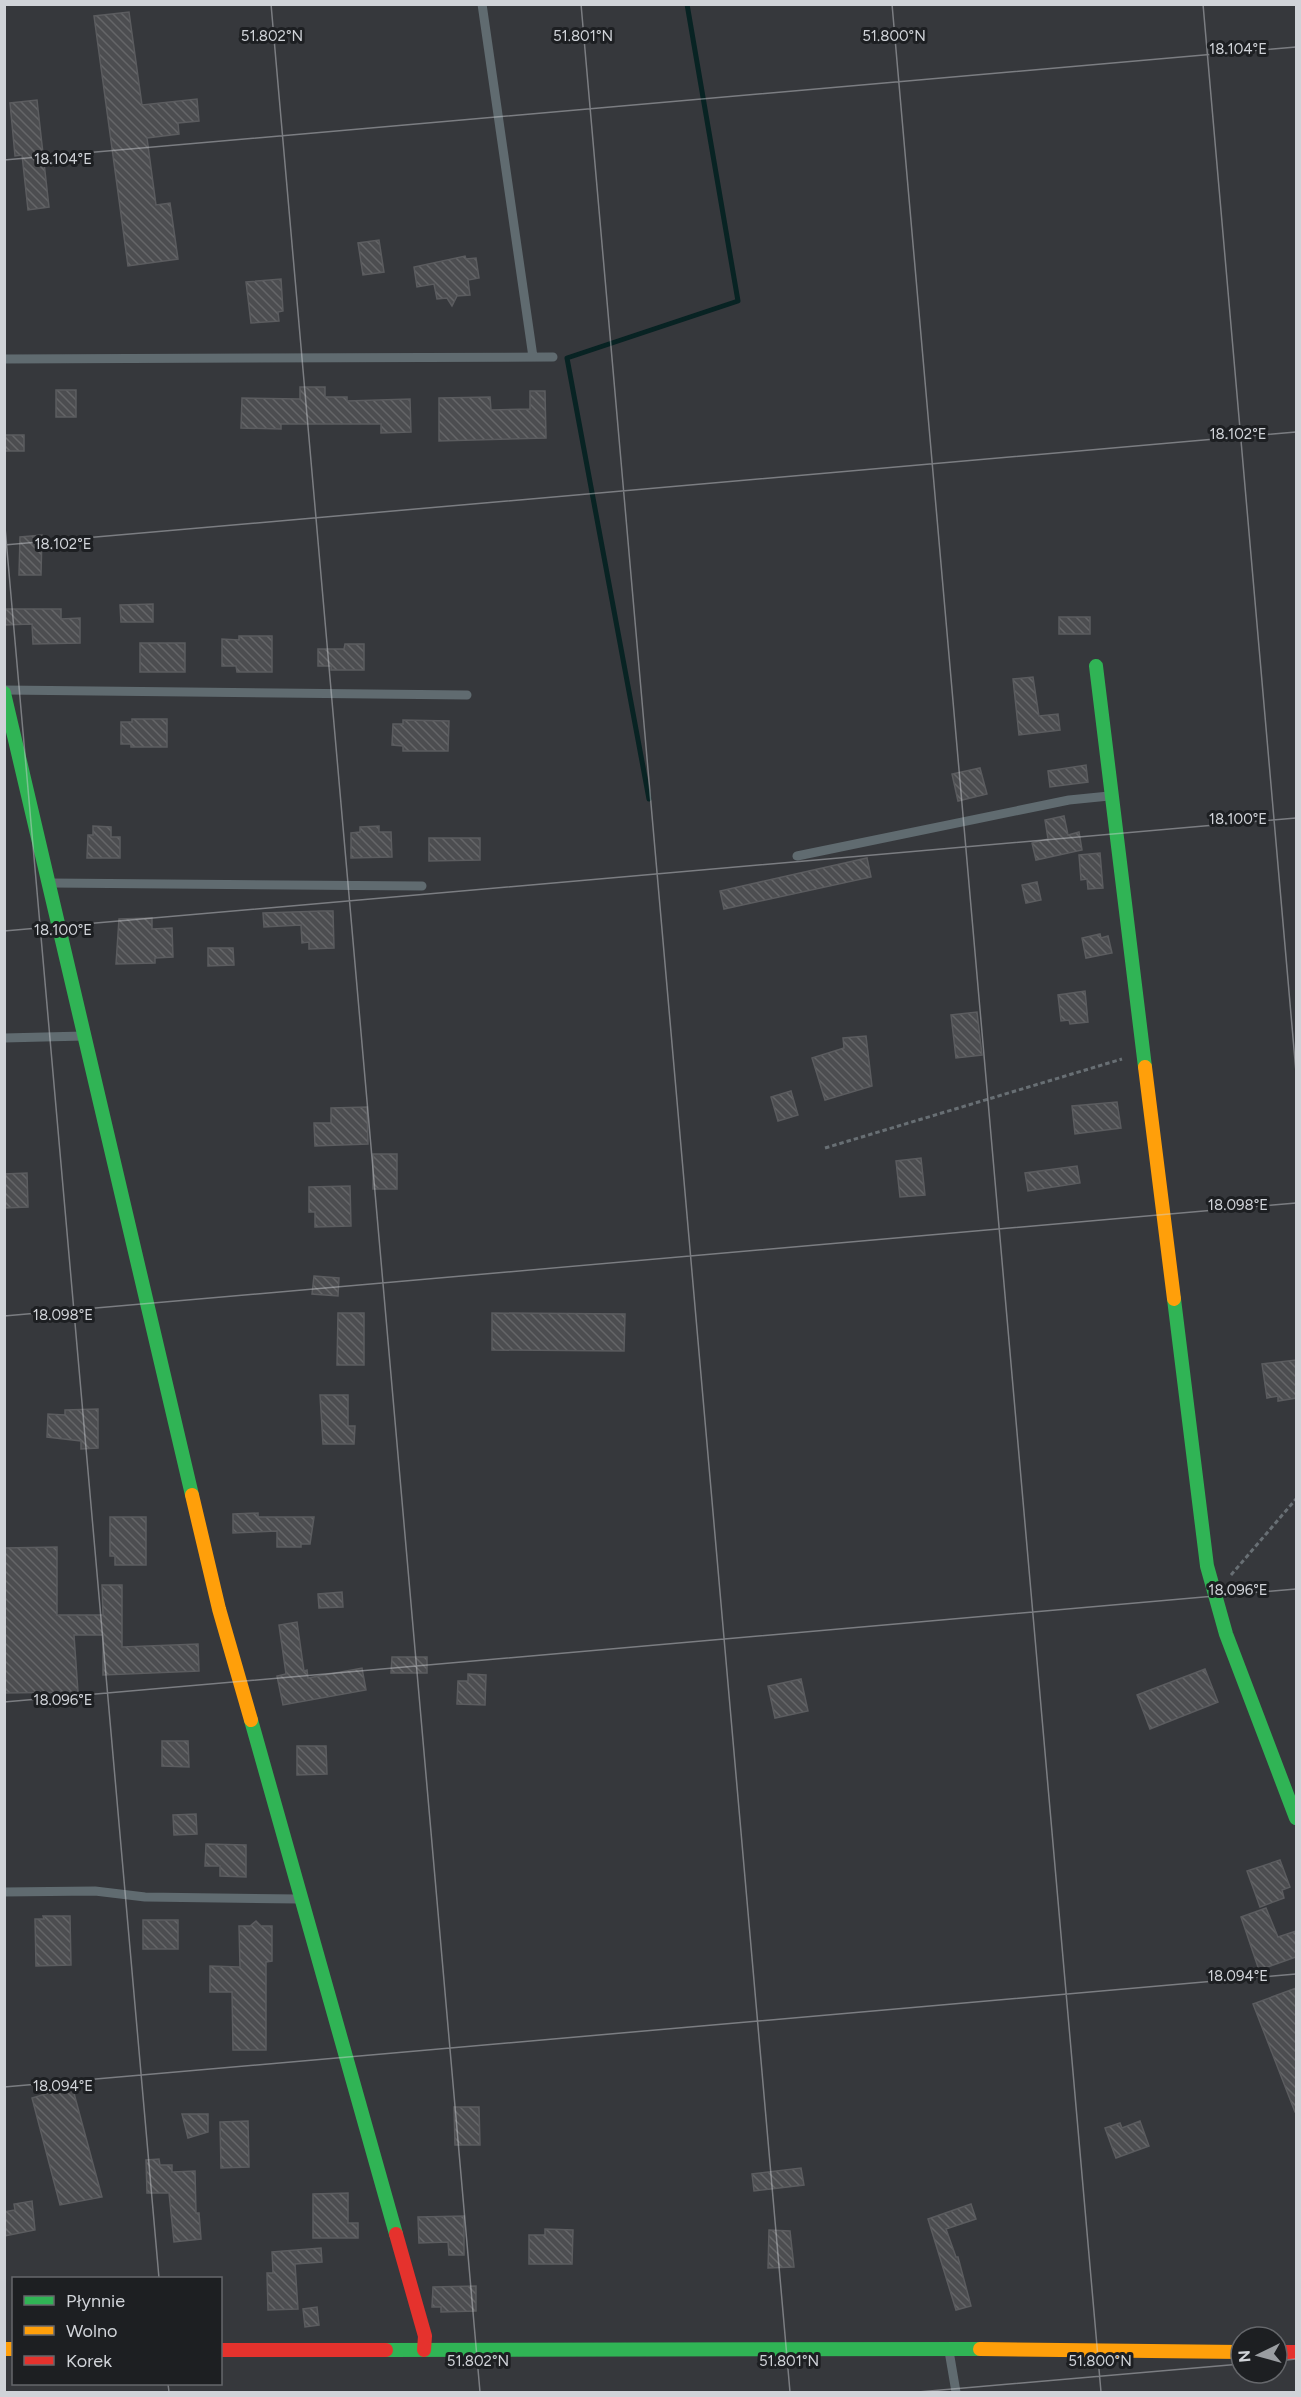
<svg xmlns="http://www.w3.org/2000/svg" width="1301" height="2397" viewBox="0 0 1301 2397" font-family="Figtree,sans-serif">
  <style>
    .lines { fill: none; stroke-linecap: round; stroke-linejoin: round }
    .stream { stroke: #082323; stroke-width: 5 }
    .building { fill: url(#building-back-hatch); stroke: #5b5c5f; stroke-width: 1.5 }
    .path { stroke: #686f74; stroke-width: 3; stroke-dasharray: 4.5 3; stroke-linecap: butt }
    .lane { stroke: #606b70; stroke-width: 9 }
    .fast { stroke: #30b455; stroke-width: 14 }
    .slow { stroke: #ff9f0a; stroke-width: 14 }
    .jam { stroke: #e5322d; stroke-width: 14 }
    .ticks { fill: none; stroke: #d0d3d8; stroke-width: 1.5; stroke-opacity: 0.45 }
    .ticks-label { font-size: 15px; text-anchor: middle; fill: #d0d3d8; stroke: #1d1f22; stroke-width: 6; stroke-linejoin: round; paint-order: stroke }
  </style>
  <defs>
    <pattern id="building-back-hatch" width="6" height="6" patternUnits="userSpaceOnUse" patternTransform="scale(1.5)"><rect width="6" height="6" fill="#4c4d50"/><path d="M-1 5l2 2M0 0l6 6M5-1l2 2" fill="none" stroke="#656668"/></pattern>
  </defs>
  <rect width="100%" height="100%" fill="#36383c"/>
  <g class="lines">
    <path class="stream" d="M649,799L567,358L738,301L687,4"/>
  </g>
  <path class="building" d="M129,12L142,105L197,99L199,121L178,123L179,134L147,138L156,205L170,203L178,259L128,266L94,16Z
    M37,100L49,207L28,210L22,155L15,156L10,103Z
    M379,240L384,272L363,275L358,243Z
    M465,256L466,259L476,258L479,278L468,280L470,295L457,296L452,306L447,298L437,299L434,284L417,287L414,267Z
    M281,279L283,311L278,312L279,321L251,323L246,282Z
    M300,387H325V397H347V401L410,399L411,432L381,433V424H281V429L241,428L242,398L300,399Z
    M56,390H76V417H56Z
    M530,391H545L546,438L439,441V398L490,397L491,410L530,409Z
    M4,435H24V451H4Z
    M42,535L41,575H19L20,537Z
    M153,604V622H121L120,605Z
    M4,609H61V619L80,618V643L33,644L32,624L4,625Z
    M1059,617H1090V634H1059Z
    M239,636H272V672H237L236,666H222V639L239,640Z
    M140,643H185V672H140Z
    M345,644H364V670H331V666H318V649H344Z
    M1033,677L1039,716L1058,714L1060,730L1019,735L1013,679Z
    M132,719H167V747H131V744H121V722H132Z
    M403,720L449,721L448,751H403V746L392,745L393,724H403Z
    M1086,765L1088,782L1050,787L1048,771Z
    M980,768L987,794L958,801L952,774Z
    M1064,816L1068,835L1079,832L1082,850L1036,860L1032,843L1048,839L1045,820Z
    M93,826L111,827V837H120V858H87L88,835H93Z
    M379,826V832H391L392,857L351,858V833L360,832V827Z
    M429,838H480V860L429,861Z
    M1100,853L1103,888L1088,889L1087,879L1081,880L1079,855Z
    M867,858L871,877L724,909L720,891Z
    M1037,882L1041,900L1026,903L1022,885Z
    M323,911H333L334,948L309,949V942L302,943L301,925L264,927L263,913Z
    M152,918V929L172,928L173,957L155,958V963L116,964L119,919Z
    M1100,934L1101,938L1108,936L1112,953L1086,958L1082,938Z
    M208,948H233L234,965L208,966Z
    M1085,991L1088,1022L1070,1024L1069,1020L1061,1021L1058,995Z
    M977,1012L982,1055L956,1058L951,1015Z
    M866,1036L872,1086L825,1100L812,1058L844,1048L843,1038Z
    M791,1091L798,1115L778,1121L771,1097Z
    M1117,1102L1121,1128L1075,1134L1072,1106Z
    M367,1107L368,1144L315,1146L314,1123H331V1108Z
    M373,1154H397V1189H373Z
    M921,1158L925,1195L900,1197L896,1161Z
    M1077,1166L1080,1183L1028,1191L1025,1173Z
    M27,1173L28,1207L4,1208V1174Z
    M350,1186L351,1226L315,1227V1212H309V1187Z
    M314,1276L339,1278L338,1296L312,1294Z
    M338,1313H364V1365H337Z
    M492,1313L625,1314L624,1351L492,1350Z
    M1296,1360V1398L1278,1401V1396L1267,1398L1262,1364Z
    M320,1395H348V1426H355L354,1444H323Z
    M98,1409V1448L81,1449V1441L47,1437L48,1414L65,1415V1410Z
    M258,1513V1517H314L310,1544H301V1547H277V1531L233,1533V1514Z
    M110,1517H146V1565H115V1556H110Z
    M57,1547V1615H103L102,1585H122V1647L198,1644L199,1671L103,1675V1635H74L78,1692L4,1693V1548Z
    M342,1592L343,1607L319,1608L318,1594Z
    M297,1622L304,1671L307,1670L308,1678L362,1668L366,1690L283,1705L277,1676L286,1674L279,1625Z
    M392,1657H427V1673H391Z
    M1205,1669L1218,1702L1150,1729L1137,1695Z
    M468,1674L486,1675L485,1705L457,1704L458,1681H468Z
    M801,1679L808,1711L775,1718L768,1686Z
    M162,1741H188L189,1767L162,1766Z
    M297,1746H326L327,1774L297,1775Z
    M196,1814L197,1834L174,1835L173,1815Z
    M206,1844L246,1845V1877L220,1876V1866H205Z
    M1280,1860L1290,1887L1282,1890L1284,1898L1260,1907L1247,1871Z
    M1266,1908L1278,1937L1296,1931V1957L1259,1970L1241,1917Z
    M43,1916H70L71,1965L36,1966L35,1919H44Z
    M143,1920H178V1949H143Z
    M256,1921L261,1926H272V1961L266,1962V2050H233L232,1992H210V1966L240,1967L239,1926H250Z
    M1296,1988V2112H1295L1253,2004Z
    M72,2086L102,2197L60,2205L32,2098Z
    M454,2107H479L480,2145H455Z
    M182,2114H208V2132L188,2138Z
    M248,2121L249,2167L221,2168L220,2122Z
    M1140,2121L1149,2146L1116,2158L1105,2128L1120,2123L1122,2128Z
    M159,2159L160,2165H172V2172L195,2171L196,2213H199L201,2239L174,2242L169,2193H147L146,2160Z
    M801,2168L804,2185L754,2191L752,2174Z
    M348,2193V2223H358V2238H313V2194Z
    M32,2201L35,2230L4,2236V2212L15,2210L14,2204Z
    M971,2204L976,2219L946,2229L956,2257H958L971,2306L956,2310L928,2219Z
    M464,2216V2255H449L448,2242L419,2243L418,2217Z
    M545,2229L573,2230L572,2264H529V2235H545Z
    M769,2230L790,2231L794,2267L768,2268Z
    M321,2248L322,2262L295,2264L298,2309L268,2310L267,2273H273L272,2252Z
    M476,2286V2311L441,2312V2307H432L433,2287Z
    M317,2307L319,2325L305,2327L303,2309Z"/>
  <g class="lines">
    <path class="path" d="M825,1148L1122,1059
      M1231,1575L1296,1499"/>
    <path class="lane" d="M482,4L533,357
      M4,359L553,357
      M4,690L467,695
      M797,856L1069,800L1109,796
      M50,883L422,886
      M4,1038L84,1036
      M4,1892L95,1891L145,1897L299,1899
      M949,2351L956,2392"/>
    <path class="fast" d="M1096,666L1145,1067
      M4,693L192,1495
      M1174,1299L1207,1566L1226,1634L1296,1818
      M251,1720L396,2234
      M386,2350L980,2349"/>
    <path class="slow" d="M1145,1067L1174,1299
      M192,1495L219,1609L251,1720
      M4,2349H14
      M980,2349L1241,2352"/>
    <path class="jam" d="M396,2234L425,2336L424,2350
      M220,2350H386
      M1277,2352H1296"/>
  </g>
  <path class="ticks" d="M271,4L480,2392M581,4L790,2392M892,4L1101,2392M1203,4L1296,1072M4,160L1296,47M4,516L159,2278M4,545L1296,432M4,931L1296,818M4,1316L1296,1203M4,1702L1296,1589M4,2087L1296,1974M1277,2361L1296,2359M168,2384L169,2392M918,2392L1241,2364"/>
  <g class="ticks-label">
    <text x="272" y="41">51.802°N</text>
    <text x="583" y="41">51.801°N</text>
    <text x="894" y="41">51.800°N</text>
    <text x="1238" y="54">18.104°E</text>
    <text x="63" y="164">18.104°E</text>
    <text x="1238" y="439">18.102°E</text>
    <text x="63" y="549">18.102°E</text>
    <text x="1238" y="824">18.100°E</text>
    <text x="63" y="935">18.100°E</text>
    <text x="1238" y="1210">18.098°E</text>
    <text x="63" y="1320">18.098°E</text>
    <text x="1238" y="1595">18.096°E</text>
    <text x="63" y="1705">18.096°E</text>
    <text x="1238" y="1981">18.094°E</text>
    <text x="63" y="2091">18.094°E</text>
    <text x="478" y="2366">51.802°N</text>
    <text x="789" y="2366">51.801°N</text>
    <text x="1100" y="2366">51.800°N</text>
  </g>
  <rect width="1301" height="2397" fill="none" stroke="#d0d3d8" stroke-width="12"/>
  <rect x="12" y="2277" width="210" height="108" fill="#1d1f22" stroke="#65676b" stroke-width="1.5"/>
  <rect x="24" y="2296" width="30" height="9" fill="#30b455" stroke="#65676b" stroke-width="1.5"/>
  <text x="66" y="2307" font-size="18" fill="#d0d3d8">Płynnie</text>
  <rect x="24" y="2326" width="30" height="9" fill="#ff9f0a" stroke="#65676b" stroke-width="1.5"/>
  <text x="66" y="2337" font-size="18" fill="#d0d3d8">Wolno</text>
  <rect x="24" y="2356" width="30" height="9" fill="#e5322d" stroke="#65676b" stroke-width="1.5"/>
  <text x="66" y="2367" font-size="18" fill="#d0d3d8">Korek</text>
  <g transform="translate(1259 2355) rotate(265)"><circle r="28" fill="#1d1f22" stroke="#65676b" stroke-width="1.5"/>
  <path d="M0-4.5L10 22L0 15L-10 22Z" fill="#9a9da1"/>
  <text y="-9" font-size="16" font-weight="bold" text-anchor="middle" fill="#d0d3d8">N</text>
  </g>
</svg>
